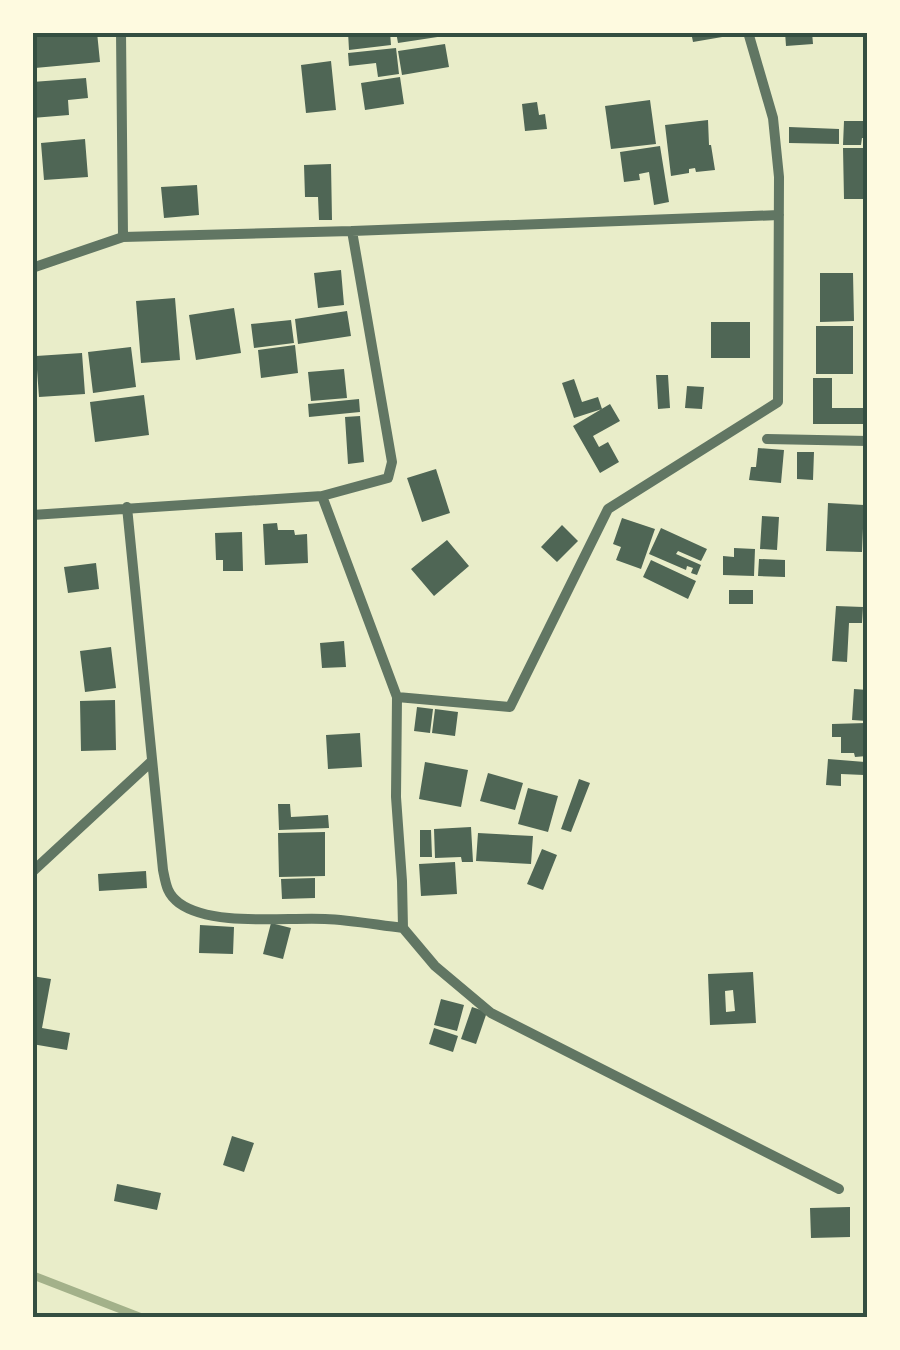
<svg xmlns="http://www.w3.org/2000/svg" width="900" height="1350" viewBox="0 0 900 1350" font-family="Arial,sans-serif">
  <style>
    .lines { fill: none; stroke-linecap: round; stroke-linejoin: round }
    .stream { stroke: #a3b18a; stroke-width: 8 }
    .building { fill: #4f6655; fill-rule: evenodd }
    .minor { stroke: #617663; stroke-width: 10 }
    .neatline { fill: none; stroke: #344e41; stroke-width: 4 }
  </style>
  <rect width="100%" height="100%" fill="#e9edc9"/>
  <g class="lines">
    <path class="stream" d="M32,1275L143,1318"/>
  </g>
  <path class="building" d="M32,32H97L100,62L35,68Z
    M348,32H390L391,45L349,50Z
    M396,32H444V36L398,43Z
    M691,32H727L728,36L693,42Z
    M785,32H812L813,44L786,46Z
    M445,44L449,67L402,75L398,51Z
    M396,48L399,74L378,77L376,63L349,66L348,53Z
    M331,61L336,110L306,113L301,65Z
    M400,77L404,104L365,110L361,83Z
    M86,78L88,98L68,100L69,115L32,118V82Z
    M650,100L656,144L611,149L605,106Z
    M537,102L539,115L545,114L547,129L525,131L522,104Z
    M708,120L709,145H711L715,170L696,172L695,168L689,169V173L671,176L665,125Z
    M844,121H868V138H862L861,145H843Z
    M789,127L839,129V144L789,143Z
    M85,139L88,177L44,180L41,143Z
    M660,146L669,202L654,205L649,172L639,174L640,180L624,182L620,152Z
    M843,148H868V199H844Z
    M331,164L332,220H319L318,197H305L304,165Z
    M197,185L199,215L164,218L161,187Z
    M341,270L344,305L318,308L314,273Z
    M820,273H853L854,321L820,322Z
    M175,298L180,360L141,363L136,301Z
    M234,308L241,353L196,360L189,315Z
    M347,311L351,336L298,344L295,319Z
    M291,320L294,343L254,348L251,324Z
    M711,322H750V358H711Z
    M816,326H853V374H816Z
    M295,345L298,373L261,378L258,350Z
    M131,347L136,387L93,393L88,352Z
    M82,353L85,394L39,397L36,356Z
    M344,369L347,398L311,401L308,372Z
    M656,375H668L670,408L658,409Z
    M813,378H832V408H868V424H813Z
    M574,379L582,402L598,397L602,409L574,418L562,383Z
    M687,386L704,387L702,409L685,408Z
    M144,395L149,435L95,442L90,402Z
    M359,399L360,412L309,417L308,404Z
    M610,404L620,421L593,436L599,447L608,442L619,462L600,473L573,426Z
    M360,416L364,462L348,464L345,417Z
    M758,448L784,450L781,483L749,480L751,467H756Z
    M797,452H814L813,480L797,479Z
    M436,469L450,513L422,522L407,478Z
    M828,503L864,505L862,552L826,551Z
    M762,516L779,517L777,550L760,549Z
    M622,518L655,529L641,569L616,560L621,547L613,544Z
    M277,523L278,530H294L295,535L307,534L308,563L265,565L263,524Z
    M562,525L578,541L557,562L541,547Z
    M661,528L707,549L701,561L678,551L676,554L701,565L697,575L691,573L693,568L687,566L686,570L649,554Z
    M242,532L243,571H223V560H216L215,533Z
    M447,540L469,566L434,596L411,569Z
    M734,548L755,549L754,576L723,575V556L734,557Z
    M759,559L785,560V577L758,576Z
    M651,560L696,581L688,599L643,577Z
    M96,563L99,589L68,593L64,567Z
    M729,590H753V604H729Z
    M836,606L863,607L862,623H849L847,662L832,661Z
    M344,641L346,667L322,668L320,643Z
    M111,647L116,688L85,692L80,651Z
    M854,689L868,690L867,721L852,720Z
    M115,700L116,750L81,751L80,701Z
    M417,707L433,709L430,733L414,731Z
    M435,709L458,712L455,736L432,733Z
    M866,723L867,756L855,757L854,753H841V737H832V724Z
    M360,733L362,767L328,769L326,735Z
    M828,759L865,762L864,775L841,774V786L826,785Z
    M425,762L468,770L461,807L419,799Z
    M488,773L523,783L515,810L480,801Z
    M579,779L590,783L571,832L561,829Z
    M528,788L558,796L548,832L518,824Z
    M278,804H290L291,817L328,815L329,828L279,830Z
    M471,827L473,862H462L461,857L435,858L434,829Z
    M420,830H431L432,857H420Z
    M325,832V876L279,877L278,833Z
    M478,833L533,836L531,864L476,861Z
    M542,849L557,855L543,890L527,884Z
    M455,862L457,894L421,896L419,864Z
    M146,871L147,888L99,891L98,874Z
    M315,878V898L282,899L281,879Z
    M271,923L291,928L283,959L263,954Z
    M200,925L234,927L233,954L199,953Z
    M753,972L756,1023L710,1025L708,974ZM733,990L735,1011L726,1012L725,991Z
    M32,976L51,979L42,1028L70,1033L67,1050L32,1044Z
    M441,999L464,1005L457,1031L434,1025Z
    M472,1007L487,1012L476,1044L461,1039Z
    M434,1028L458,1036L453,1052L429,1044Z
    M232,1136L254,1143L244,1172L223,1165Z
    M117,1184L161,1193L157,1210L114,1201Z
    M850,1207V1237L811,1238L810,1208Z"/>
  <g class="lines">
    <path class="minor" d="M121,32L123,237
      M32,268L123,237L352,231L779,215
      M767,439L868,441
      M322,496L397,697L396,797L402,881L403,928L435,966L491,1013L839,1189
      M127,507L163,870C166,885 167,894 179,903C212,927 285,917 325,919C351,920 377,925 403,928
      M32,515L322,496L388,478L392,462L352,231
      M397,697L510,707L608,509L778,402L779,177L773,118L748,32
      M32,872L152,761"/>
  </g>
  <rect width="900" height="1350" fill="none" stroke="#fefae0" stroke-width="70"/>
  <rect x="35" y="35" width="830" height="1280" class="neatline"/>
</svg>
